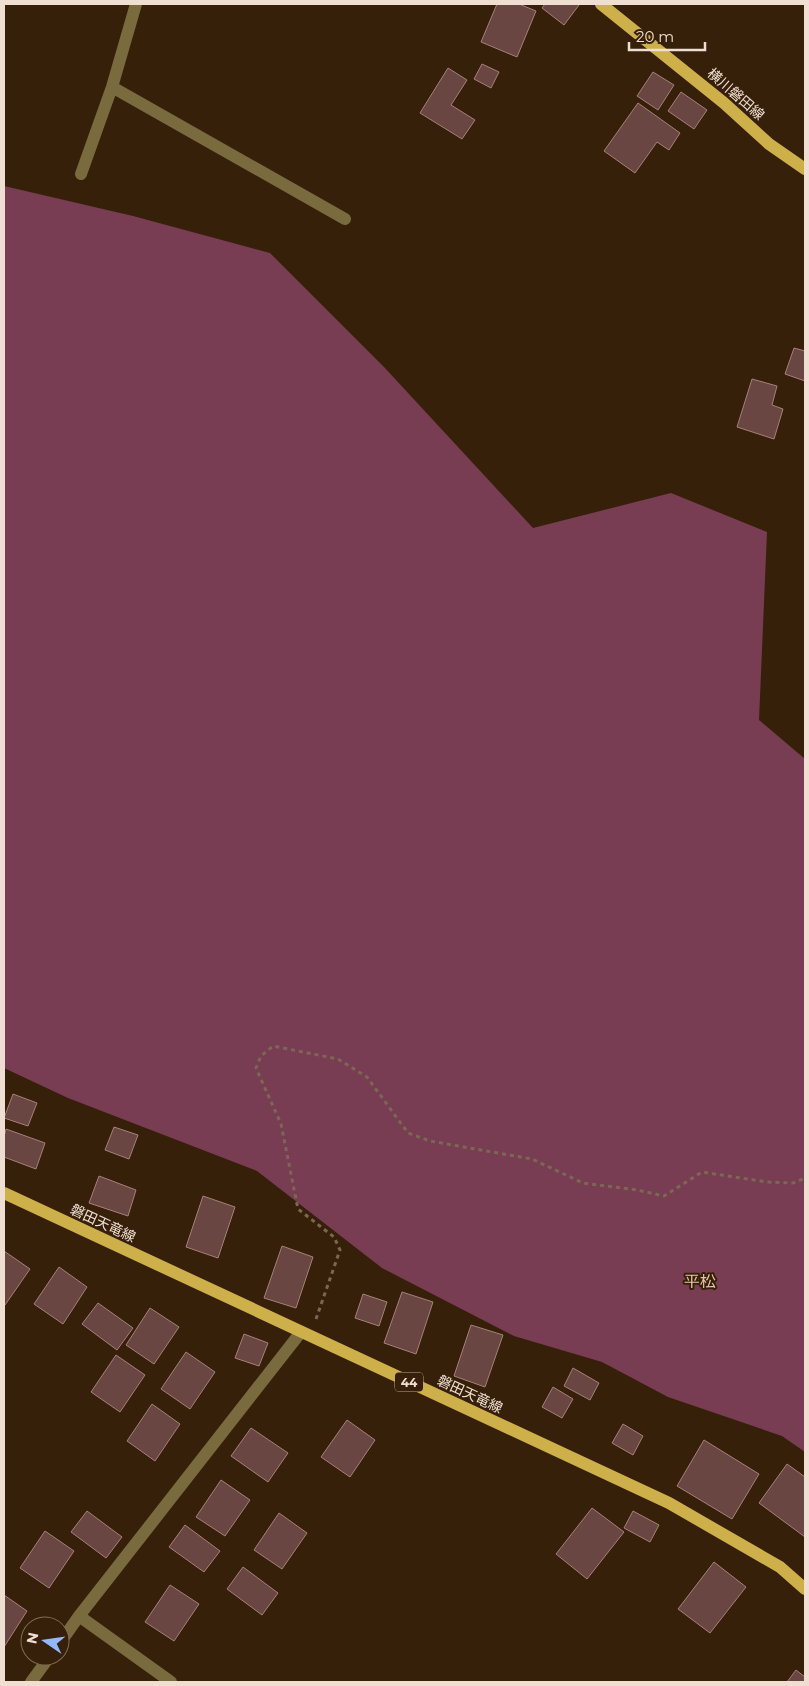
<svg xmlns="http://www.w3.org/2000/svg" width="809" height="1686" viewBox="0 0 809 1686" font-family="Montserrat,'Noto Sans JP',sans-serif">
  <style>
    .forest { fill: #783d53 }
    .building { fill: #694641; stroke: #a7807a }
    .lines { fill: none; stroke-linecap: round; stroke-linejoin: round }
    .path { stroke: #7c6755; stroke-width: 3; stroke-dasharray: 4 4; stroke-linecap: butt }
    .minor { stroke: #796b3e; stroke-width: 12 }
    .major { stroke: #ceb04a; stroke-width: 12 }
    .labels { text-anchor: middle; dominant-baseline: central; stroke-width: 4; stroke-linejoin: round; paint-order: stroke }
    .shield { fill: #37200a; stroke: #b8a696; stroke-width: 1 }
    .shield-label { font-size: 12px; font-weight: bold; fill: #efdfd2 }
    .street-label { font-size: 14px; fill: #efdfd2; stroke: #37200a }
    .quarter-label { font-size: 16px; fill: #e4c5ac; stroke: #37200a }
  </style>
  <rect width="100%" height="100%" fill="#37200a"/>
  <path class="forest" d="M4,186L133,216L270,253L384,367L533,528L671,493L767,532L759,720L805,759V1452L782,1436L668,1397L602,1362L514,1336L382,1268L257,1171L68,1098L4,1068Z"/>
  <path class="building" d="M497,4H519L536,11L517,57L481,42Z
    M545,4H578L579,5L564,25L542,8Z
    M482,64L499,72L491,88L474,79Z
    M448,68L467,80L451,105L475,120L462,139L420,113Z
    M653,72L674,85L658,110L637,96Z
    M681,92L707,110L694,129L668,111Z
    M638,103L680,133L669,150L657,142L635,173L604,151Z
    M794,348L805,351V381L785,374Z
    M752,379L777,386L772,405L783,409L774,439L737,427Z
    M13,1094L37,1103L28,1126L4,1118Z
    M114,1127L138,1135L129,1159L105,1150Z
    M6,1129L45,1143L36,1169L4,1157V1137Z
    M99,1176L136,1190L128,1216L89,1203Z
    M203,1196L235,1207L218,1258L186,1247Z
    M282,1246L313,1257L296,1308L264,1298Z
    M4,1251L30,1269L5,1305L4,1304Z
    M59,1267L87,1287L63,1324L34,1304Z
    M402,1292L433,1302L416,1354L384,1343Z
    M363,1294L387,1302L379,1326L355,1318Z
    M98,1303L133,1328L117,1350L82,1324Z
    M150,1308L179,1327L154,1364L126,1345Z
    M471,1325L503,1335L485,1387L454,1376Z
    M244,1334L268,1343L259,1366L235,1358Z
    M186,1352L215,1372L190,1409L161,1389Z
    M116,1355L145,1375L120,1412L91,1392Z
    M573,1368L599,1383L590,1400L564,1386Z
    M553,1387L573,1399L562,1418L542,1407Z
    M152,1404L180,1424L155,1461L127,1441Z
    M347,1420L375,1440L350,1477L321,1457Z
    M623,1424L643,1436L633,1455L612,1443Z
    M251,1428L288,1453L268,1482L231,1456Z
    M704,1440L759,1474L732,1519L677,1486Z
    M787,1464L805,1477V1537L759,1503Z
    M221,1480L250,1500L225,1536L196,1517Z
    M592,1508L624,1532L587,1579L556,1554Z
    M87,1511L122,1537L106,1558L71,1532Z
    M633,1511L659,1525L650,1542L624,1528Z
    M279,1513L307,1533L282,1569L254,1550Z
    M185,1525L220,1551L204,1572L169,1547Z
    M45,1531L74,1551L49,1588L20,1568Z
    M714,1562L746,1587L710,1633L678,1609Z
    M243,1567L278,1593L262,1615L227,1589Z
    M170,1585L199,1604L174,1641L145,1622Z
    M4,1595L27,1611L4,1647Z
    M796,1670L805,1677V1682H787Z"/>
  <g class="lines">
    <path class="path" d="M316,1319L340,1250L334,1237L298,1209L281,1124L256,1068L261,1056L273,1046L338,1059L367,1077L408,1133L430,1141L532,1159L583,1183L637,1190L664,1196L702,1172L767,1182L793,1183L805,1178"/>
    <path class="minor" d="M112,87L345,219
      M81,174L112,87L136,4
      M79,1616L301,1332
      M60,1643L79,1616L171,1682
      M31,1682L50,1656"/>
    <path class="major" d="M601,4L724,103L769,144L805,169
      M4,1193L669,1503L780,1567L805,1589"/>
  </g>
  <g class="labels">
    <rect class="shield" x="395" y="1372.5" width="28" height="19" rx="4"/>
    <g class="shield-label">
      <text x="409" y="1382">44</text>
    </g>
    <g class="street-label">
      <text transform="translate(736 94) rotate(41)">横川磐田線</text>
      <text transform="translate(103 1223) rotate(25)">磐田天竜線</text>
      <text transform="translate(470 1394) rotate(25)">磐田天竜線</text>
    </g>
    <g class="quarter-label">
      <text x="700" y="1281">平松</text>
    </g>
  </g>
  <rect width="809" height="1686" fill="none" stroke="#efdfd2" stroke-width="10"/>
  <g transform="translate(45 1641) rotate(283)"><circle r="24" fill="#37200a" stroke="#816c5a"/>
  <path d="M0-4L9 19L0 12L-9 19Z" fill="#91b8fd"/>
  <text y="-8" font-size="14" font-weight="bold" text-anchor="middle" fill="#efdfd2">N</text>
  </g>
  <path d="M629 42v8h76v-8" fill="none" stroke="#efdfd2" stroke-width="2.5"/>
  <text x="636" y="42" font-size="15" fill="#efdfd2" stroke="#37200a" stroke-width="4" paint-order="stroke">20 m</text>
</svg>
